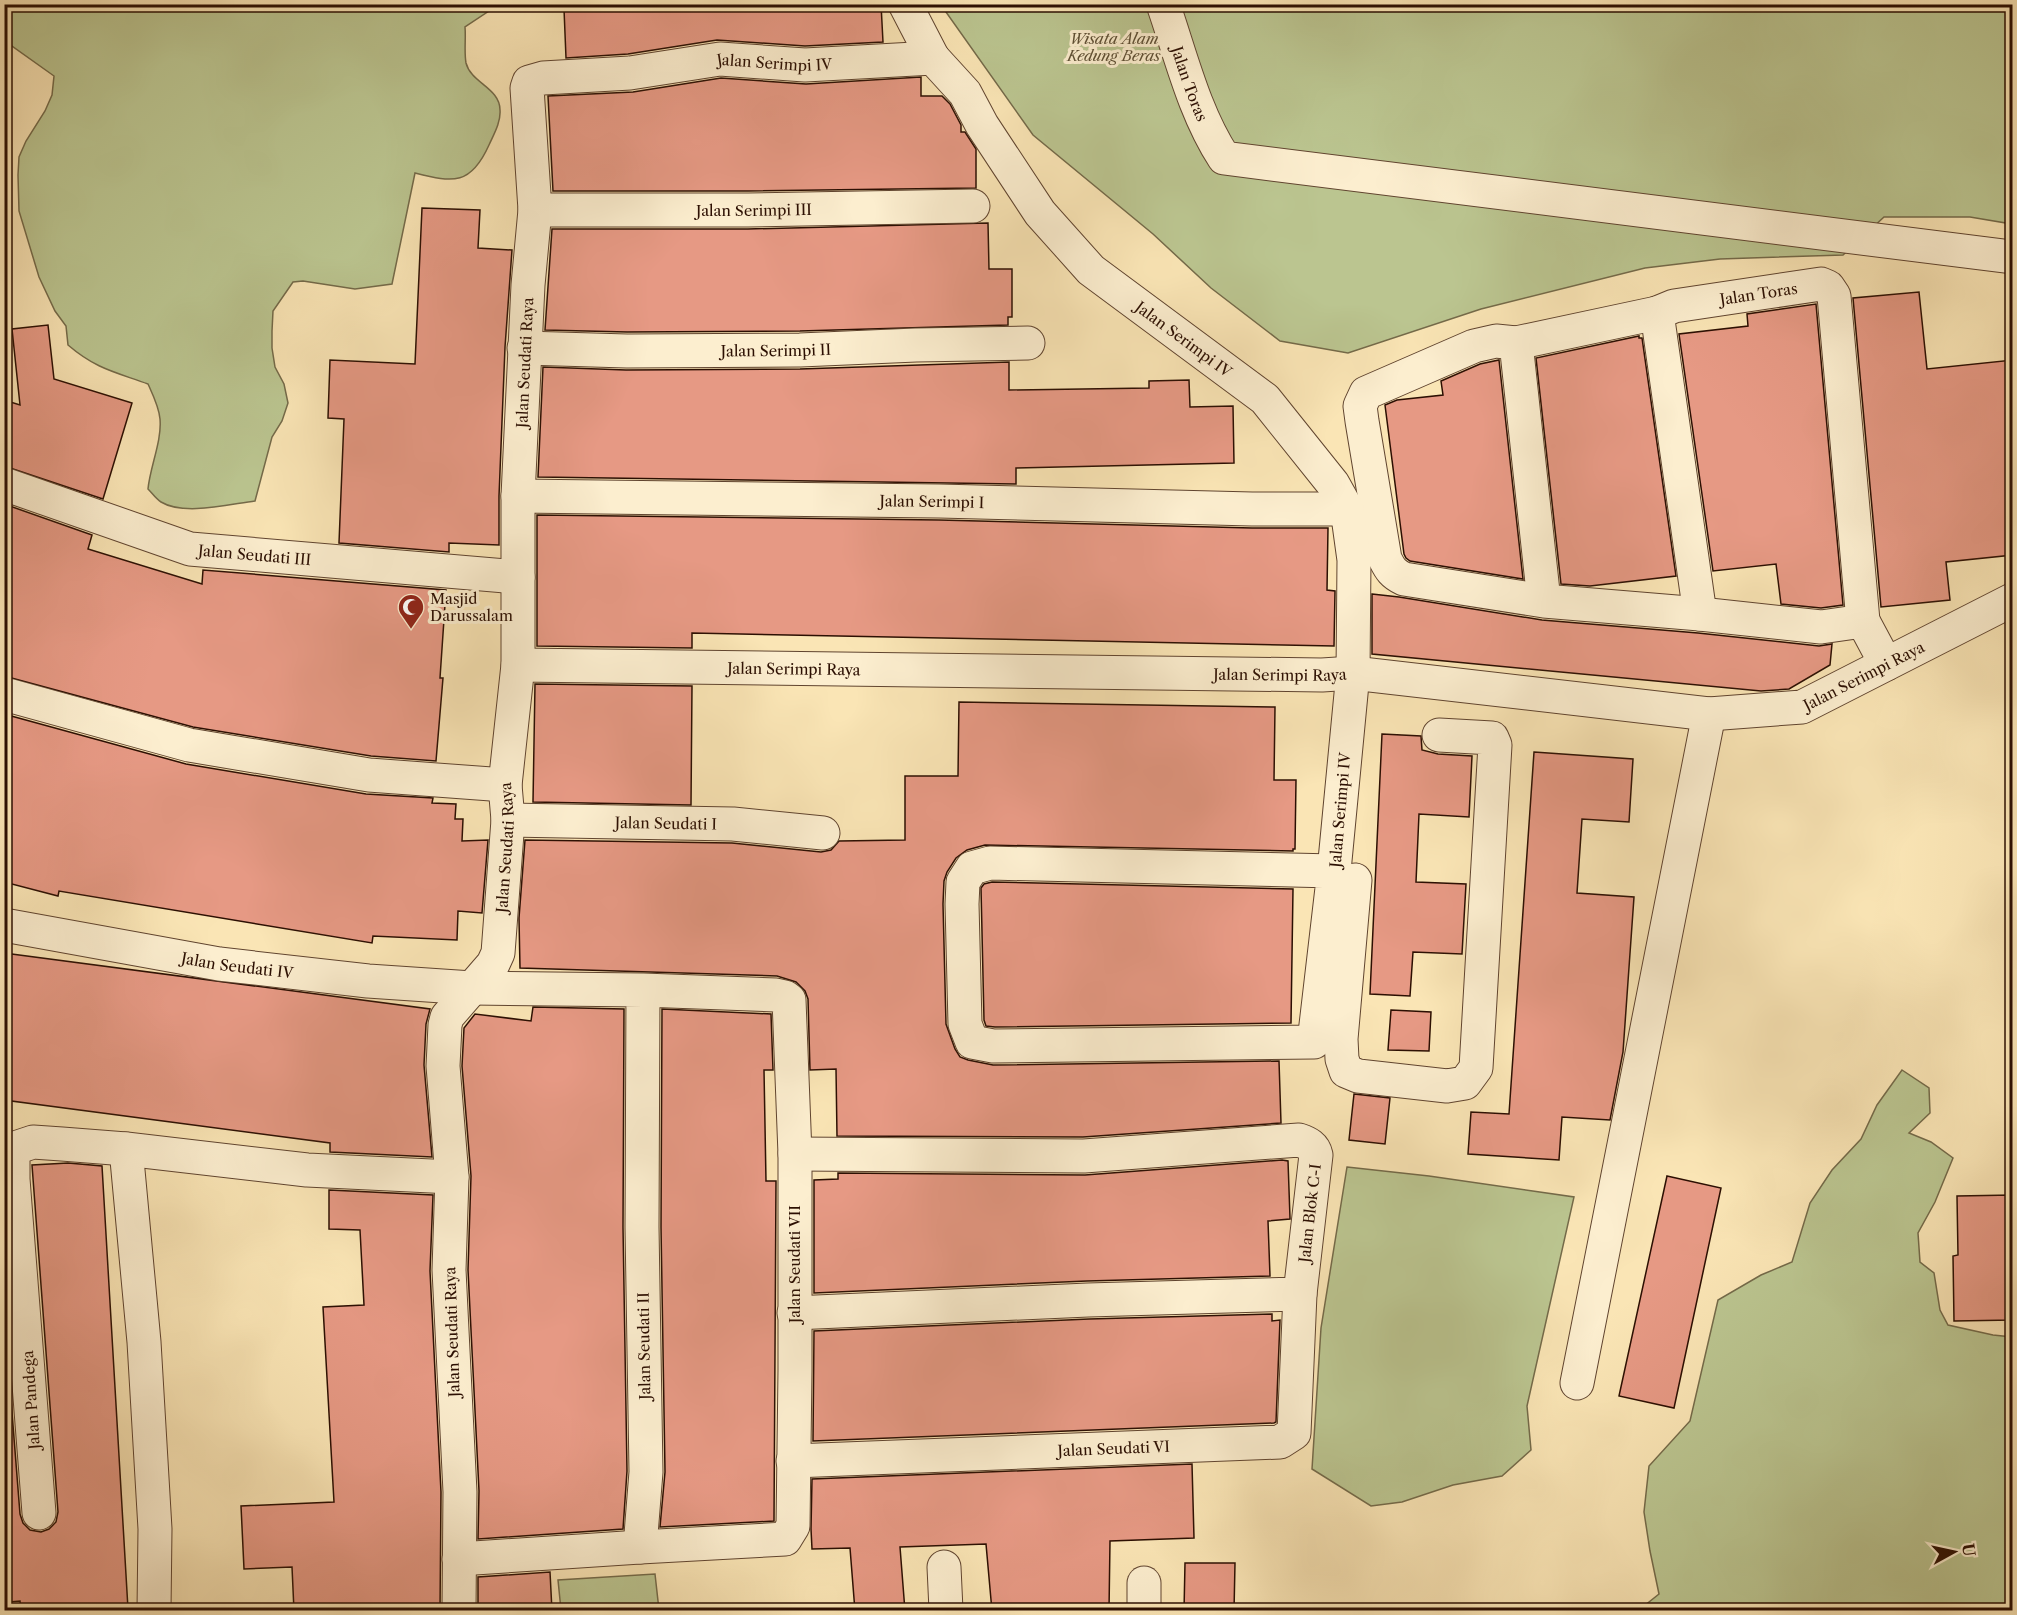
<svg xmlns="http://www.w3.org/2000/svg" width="2017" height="1615" viewBox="0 0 2017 1615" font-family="'Libre Caslon Text',serif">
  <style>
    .green { fill: #bbc590; stroke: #746a49; stroke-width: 1.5 }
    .building { fill: #e69984; stroke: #2c0f02; stroke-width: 1.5 }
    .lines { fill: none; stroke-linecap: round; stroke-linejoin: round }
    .minor-casing { stroke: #60442f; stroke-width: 35 }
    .minor { stroke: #fceecf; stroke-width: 33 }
    .labels { text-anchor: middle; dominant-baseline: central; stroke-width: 6; stroke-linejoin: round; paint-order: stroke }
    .park-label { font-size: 15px; font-style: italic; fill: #5e4f34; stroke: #fceecf }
    .street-label { font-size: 15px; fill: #2c0f02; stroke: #fceecf }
    .poi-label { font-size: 15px; fill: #2c0f02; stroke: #fceecf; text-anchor: start }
  </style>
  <rect width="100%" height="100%" fill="#fae5b5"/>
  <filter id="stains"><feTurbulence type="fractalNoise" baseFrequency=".00333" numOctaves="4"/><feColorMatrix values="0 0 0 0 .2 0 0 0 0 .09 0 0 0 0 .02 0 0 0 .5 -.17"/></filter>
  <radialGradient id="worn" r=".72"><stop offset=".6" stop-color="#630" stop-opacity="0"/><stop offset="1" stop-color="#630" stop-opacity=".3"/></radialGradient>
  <path class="green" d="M5,4L498,5L465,27C466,38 464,52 466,63C471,83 500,88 500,110C501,122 494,134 489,145C471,185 454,183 415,173L392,284L355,289L303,281L293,282L273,311L272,331V348L275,367L284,384L288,403L282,421L272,437L255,501C230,504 184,516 161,502C156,499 152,493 148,489C150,467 162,441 160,419C159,407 153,395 148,384C115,372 96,369 68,345L66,326L55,311L39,277L19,211L18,175L19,157L26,141L45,111L52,95L54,76L5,41Z
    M941,5H2012V224L1970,217H1884L1843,255L1720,259L1645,268L1481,309L1348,353L1280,341L1211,288L1153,234L1033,135Z
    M1902,1070L1929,1088L1930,1113L1909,1133L1931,1142L1953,1158L1935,1202L1918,1233L1920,1262L1934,1273L1940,1310L1948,1325L1993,1335L2012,1337V1610H1639L1659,1594L1650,1551L1644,1512L1649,1466L1690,1421L1718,1300L1761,1275L1792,1262L1810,1203L1832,1170L1861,1139L1877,1105Z
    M1347,1167L1429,1176L1574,1197L1527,1406L1531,1450L1502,1476L1453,1485L1402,1502L1371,1506L1312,1469L1321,1328Z
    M655,1574L659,1610H561L558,1580Z"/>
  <path class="building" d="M597,4H881L883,42L805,46L717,40L628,54L566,58L564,9L597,7Z
    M921,77V96H942L950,104L961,125V132H965L976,149V188L748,191H553L548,96L633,92L721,78L806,84Z
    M422,208L480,210L478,248L512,250L505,347L499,496V545L449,543V552L339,543L344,419L328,418L330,360L415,364Z
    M988,223L989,269H1012V317H1008V325L800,331L627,332L545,330L552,229H748Z
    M1919,292L1927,369L2013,360V555L1946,562L1950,600L1881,607L1853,298Z
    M1816,304L1843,605L1821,608L1781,604L1776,564L1713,571L1679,334L1748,326L1747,314Z
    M48,325L54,379L132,403L103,499L4,466V400L20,405L12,329Z
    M1639,336V338H1642L1676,576L1590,586L1561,584L1536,358Z
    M1499,360L1523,579L1410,561L1406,558L1404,554L1385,405L1397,400L1443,395L1441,381L1480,364Z
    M1009,362V390L1149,388V381L1189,380L1190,407L1233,406L1234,463L1016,468V484L538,477L543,367L626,370L800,369Z
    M4,504L92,535L88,549L202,584L203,570L446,590L440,678H443L436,761L371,756L193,727L4,676Z
    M537,515L939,520L1252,528H1328L1327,590L1335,591L1334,646L692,633V648L537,646Z
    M1372,594L1399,597L1542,620L1698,633L1819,646L1832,644L1830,665L1789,689L1761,691L1372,654Z
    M535,684L692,686L691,805L533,802Z
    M959,702L1275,707L1274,780H1296L1295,849H1293V851L985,845L967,850L956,858L947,872L944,881L943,904L946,1024L955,1049L960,1057L968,1060L993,1065L1279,1061L1281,1123L1083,1137L837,1136L836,1069L810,1070L808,999L805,991L796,982L777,976L520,968L519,918L525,840L732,843L821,852L831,850L839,841L905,840V776H958Z
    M4,714L186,764L366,794L433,798L432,803L456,804L455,819H463L462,841L488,840L482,913L458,911L457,940L373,936L372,943L59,891L58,896L4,882Z
    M1382,734L1421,736L1422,750L1438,754L1472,756L1469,817L1419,814L1416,882L1466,884L1462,954L1413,952L1410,996L1370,994Z
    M1534,752L1633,759L1629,822L1582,819L1577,893L1634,897L1623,1052L1610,1120L1562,1117L1559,1160L1468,1154L1471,1112L1509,1114Z
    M992,882L1293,889L1291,1023L995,1027L986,1026L984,1020L981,888L984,884Z
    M4,953L430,1009L426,1024L424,1065L432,1157L330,1152V1143L4,1100Z
    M533,1007L624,1009L623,1227L627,1471L623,1529L478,1539L479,1491L468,1270L471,1176L462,1066L464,1028L475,1014L531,1021Z
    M662,1009L771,1014L773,1070H764L766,1181H776L774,1521L660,1527L665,1472L661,1227Z
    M1391,1010L1431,1012L1429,1051L1388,1050Z
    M1354,1094L1390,1098L1385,1144L1349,1140Z
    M1282,1160L1288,1161L1290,1218V1219L1268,1221L1270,1276L1087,1281L814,1293V1180L838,1179V1173L1085,1175Z
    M68,1163L102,1166L128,1609L21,1611L20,1601L9,1602L4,1541V1311L20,1514L23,1523L30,1530L41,1532L49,1529L56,1522L58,1512L32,1165Z
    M1667,1176L1721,1188L1674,1408L1619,1396Z
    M329,1190L433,1195L430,1271L441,1492L440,1611H294L292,1567L244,1569L241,1506L334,1502L323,1307L364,1305L360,1230L329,1229Z
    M2013,1195V1320L1954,1321L1953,1256L1958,1255L1957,1196Z
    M1272,1314V1321L1280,1320L1276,1422L1274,1423L813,1441L814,1331L1089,1319Z
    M1192,1464L1194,1538L1110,1541L1109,1611H992L986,1544L900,1547L905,1611H855L850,1548L812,1549L811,1529L812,1479Z
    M1185,1563H1235L1234,1611H1184Z
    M550,1572L552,1611H478V1577Z"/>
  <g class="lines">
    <g class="minor-casing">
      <g id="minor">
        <path d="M905,4L933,58"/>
        <path id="s1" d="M1163,4C1181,56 1194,112 1224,158L2012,257"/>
        <path id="s2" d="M535,210H748L973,206"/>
        <path d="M1516,343L1657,313"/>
        <path id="s3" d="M524,348L627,351L800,350L916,345L1028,343"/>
        <path id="s4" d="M4,484L190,549L518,577"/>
        <path id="s5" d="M518,496L939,501L1252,509H1347"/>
        <path d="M1544,601L1516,343L1496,341L1474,346L1366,393L1360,406L1362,421L1385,559C1390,569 1393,574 1404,579L1544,601L1700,614L1821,627L1863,621L1886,664"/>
        <path id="s6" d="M1700,614L1657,313L1674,306L1821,284L1828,287L1834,296L1863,621"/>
        <path id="s7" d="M518,665L1322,675L1353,673L1709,714L1802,707L2012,600"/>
        <path d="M4,694L189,745L369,775L505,785"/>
        <path id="s8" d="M508,820L733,824L823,833"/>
        <path d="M1355,880L1341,1039L1342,1059L1346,1071L1358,1076L1447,1086L1465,1083L1476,1068L1495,745L1492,738L1439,735"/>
        <path id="s9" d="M4,925L219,964L368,981L472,988L643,990L776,995L785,997L789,1000L795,1154V1370L793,1526L785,1539L640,1547L646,1472L642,1227L643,990"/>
        <path d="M126,1149L144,1342L155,1529L154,1610"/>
        <path id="s10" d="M794,1313L1088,1300L1300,1294L1316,1155C1314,1146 1308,1143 1299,1140L1084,1156L795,1154"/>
        <path d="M1577,1383L1709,714"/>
        <path id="s11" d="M793,1461C956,1455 1118,1447 1280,1442L1294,1433L1300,1294"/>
        <path d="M39,1513L13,1179V1157L18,1147L33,1142L62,1144L126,1149L307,1170L452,1177"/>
        <path d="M459,1559L640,1547"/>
        <path d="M944,1567L946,1610"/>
        <path id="s12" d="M459,1610L460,1492L449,1270L452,1177L443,1066L445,1025L447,1017L493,964L498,953L508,820L505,785L518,665V496L528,285L535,210L527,88L529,82L543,78L630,73L720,59L805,65L933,58L965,93L982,125L1040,213L1091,270L1265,399L1333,484L1347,509L1354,560L1353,673L1334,871L1314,1042L993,1046L972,1042L965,1024L962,904L963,882L972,868L990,863L1334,871"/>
        <path d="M1144,1610V1583"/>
      </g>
    </g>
    <use href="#minor" class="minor"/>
  </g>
  <defs>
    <g id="mosque-pin" transform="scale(1.35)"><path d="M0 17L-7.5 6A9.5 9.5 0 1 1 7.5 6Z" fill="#8f2418" stroke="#fceecf"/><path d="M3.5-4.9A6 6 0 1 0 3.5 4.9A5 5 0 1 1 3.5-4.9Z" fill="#fff"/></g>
  </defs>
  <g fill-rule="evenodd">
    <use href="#mosque-pin" x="411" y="607"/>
  </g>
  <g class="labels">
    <g class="park-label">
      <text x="1114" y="38">Wisata Alam<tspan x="1114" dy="17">Kedung Beras</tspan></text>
    </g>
    <g class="street-label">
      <text stroke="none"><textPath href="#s12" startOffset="1797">Jalan Serimpi IV</textPath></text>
      <text stroke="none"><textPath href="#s1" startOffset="84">Jalan Toras</textPath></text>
      <text stroke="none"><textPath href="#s2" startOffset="219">Jalan Serimpi III</textPath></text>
      <text stroke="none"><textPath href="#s6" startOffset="408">Jalan Toras</textPath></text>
      <text stroke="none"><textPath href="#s12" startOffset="2337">Jalan Serimpi IV</textPath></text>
      <text stroke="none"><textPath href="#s3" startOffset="252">Jalan Serimpi II</textPath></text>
      <text stroke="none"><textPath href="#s12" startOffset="1268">Jalan Seudati Raya</textPath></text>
      <text stroke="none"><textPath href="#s5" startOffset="414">Jalan Serimpi I</textPath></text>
      <text stroke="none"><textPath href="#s4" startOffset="262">Jalan Seudati III</textPath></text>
      <text stroke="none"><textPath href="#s7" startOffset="276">Jalan Serimpi Raya</textPath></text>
      <text stroke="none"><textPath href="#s7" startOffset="762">Jalan Serimpi Raya</textPath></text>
      <text stroke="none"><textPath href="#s7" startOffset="1356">Jalan Serimpi Raya</textPath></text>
      <text transform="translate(1340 810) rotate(-85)">Jalan Serimpi IV</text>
      <text stroke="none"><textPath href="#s8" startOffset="158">Jalan Seudati I</textPath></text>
      <text stroke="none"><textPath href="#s12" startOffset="782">Jalan Seudati Raya</textPath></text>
      <text stroke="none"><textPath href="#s9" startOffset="237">Jalan Seudati IV</textPath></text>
      <text stroke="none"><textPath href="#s10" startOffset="588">Jalan Blok C-I</textPath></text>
      <text transform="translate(794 1264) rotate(-90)">Jalan Seudati VII</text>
      <text transform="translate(452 1332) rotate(-92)">Jalan Seudati Raya</text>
      <text transform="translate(644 1346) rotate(-91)">Jalan Seudati II</text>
      <text transform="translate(31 1400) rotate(-94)">Jalan Pandega</text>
      <text stroke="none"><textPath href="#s11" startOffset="321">Jalan Seudati VI</textPath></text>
    </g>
    <g class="poi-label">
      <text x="430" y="598">Masjid<tspan x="430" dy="17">Darussalam</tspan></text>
    </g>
  </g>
  <rect width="2017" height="1615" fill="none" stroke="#fae5b5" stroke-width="24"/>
  <rect x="6" y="6" width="2005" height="1603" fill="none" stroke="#2c0f02" stroke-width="3"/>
  <rect x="12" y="12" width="1993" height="1591" fill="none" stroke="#2c0f02" stroke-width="1.5"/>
  <g transform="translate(1954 1552) rotate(82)" stroke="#fceecf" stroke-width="4.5" paint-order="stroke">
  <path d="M0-4.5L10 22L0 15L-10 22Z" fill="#2c0f02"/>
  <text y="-9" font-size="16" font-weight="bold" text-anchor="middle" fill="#2c0f02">U</text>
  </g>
  <rect width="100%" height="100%" filter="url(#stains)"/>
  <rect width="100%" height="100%" fill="url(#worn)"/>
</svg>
